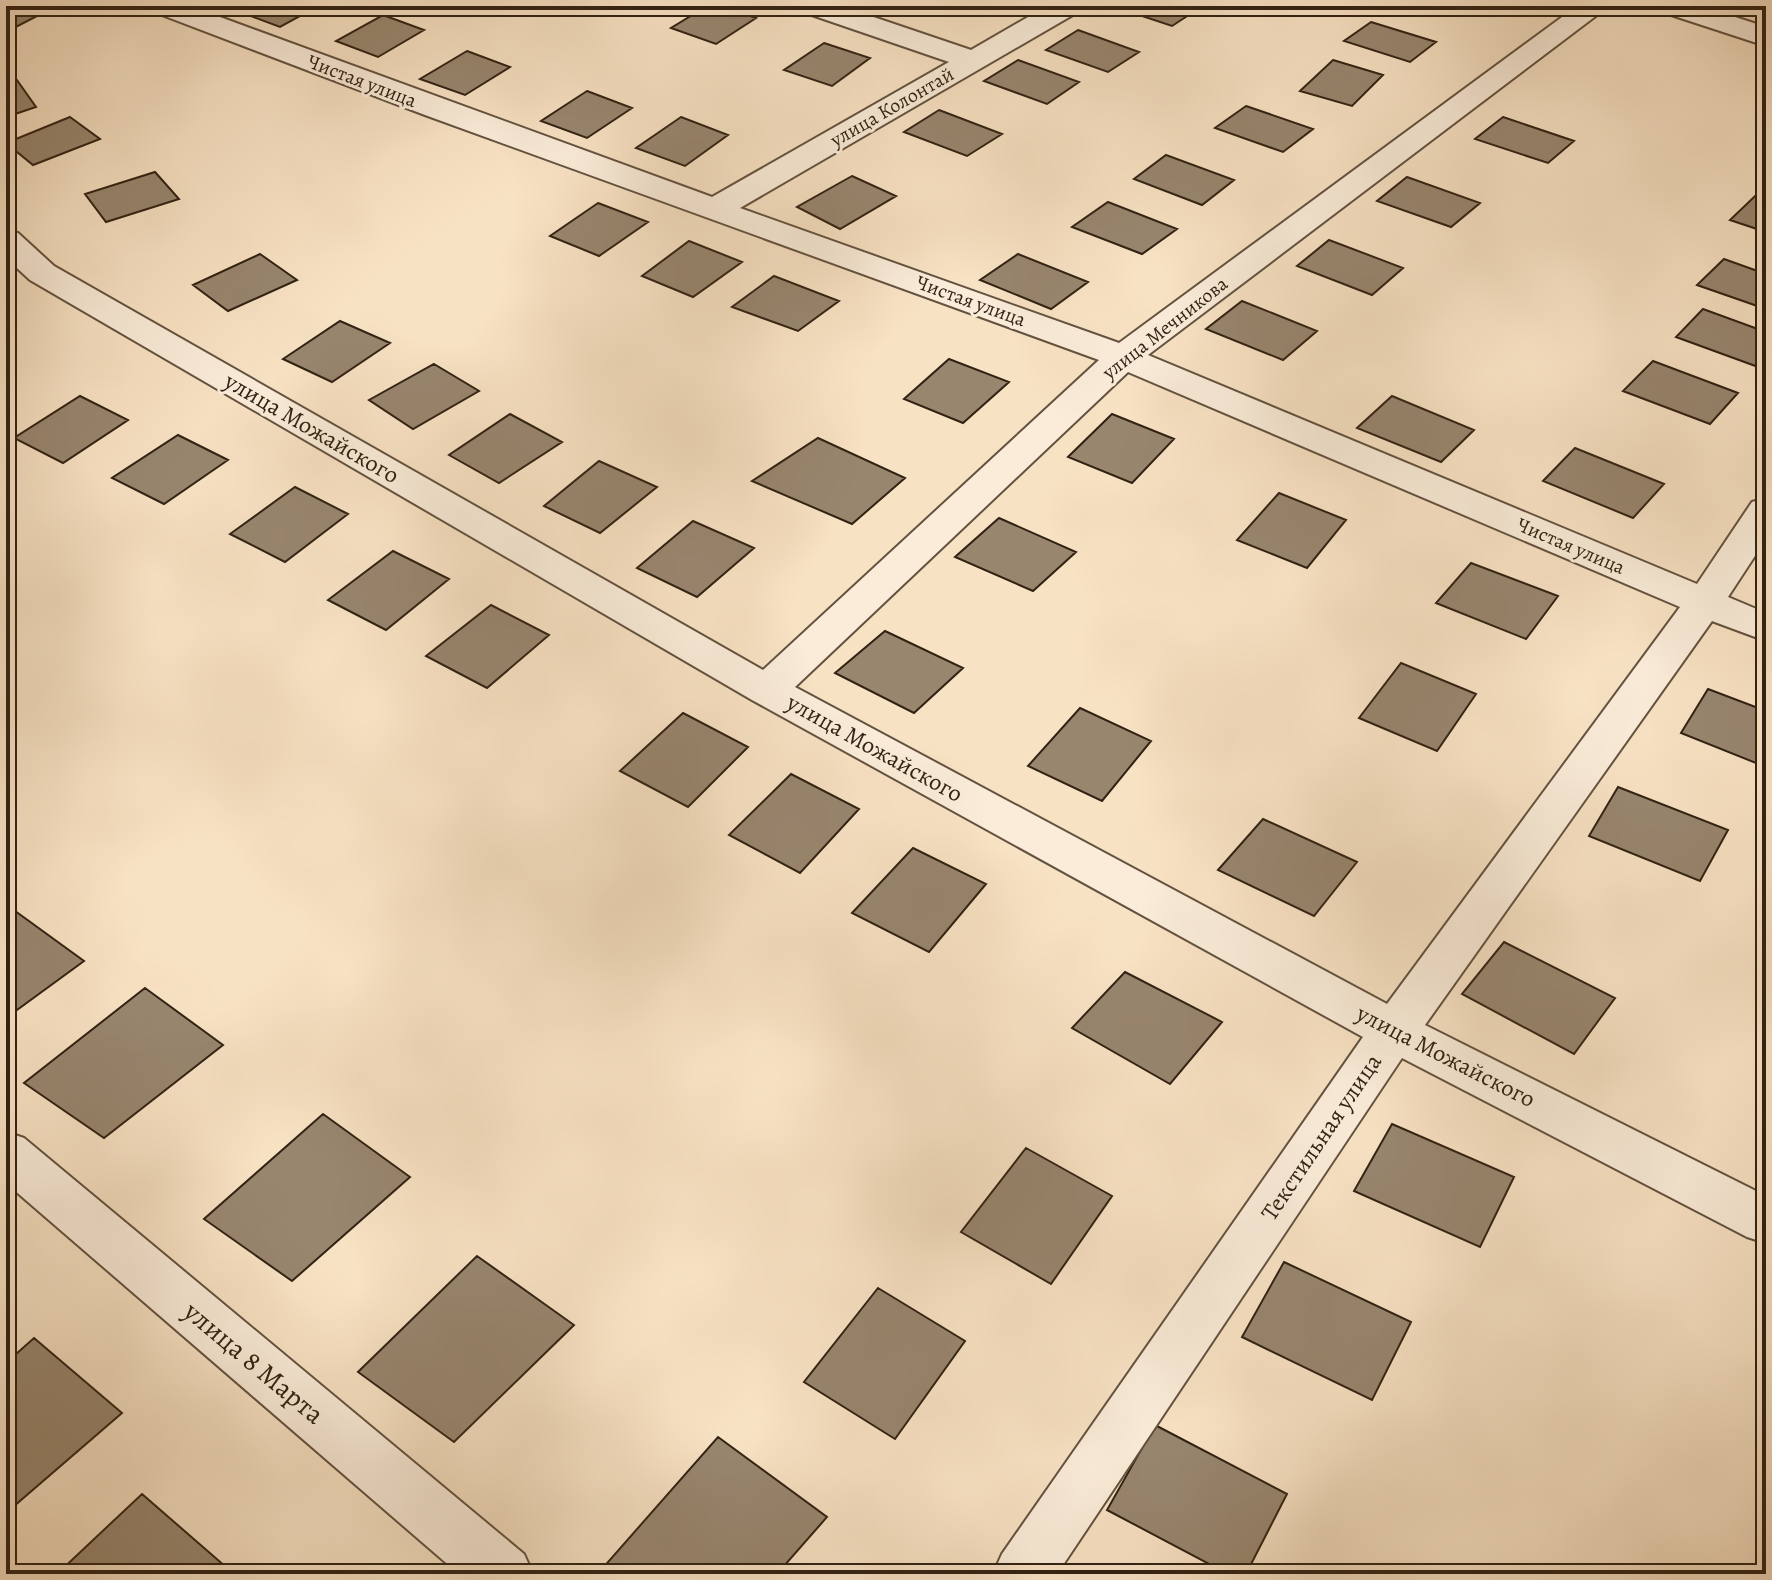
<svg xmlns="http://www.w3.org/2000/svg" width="1772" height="1580" viewBox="0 0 1772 1580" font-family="Alegreya,serif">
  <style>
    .building { fill: #98866f; stroke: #312213; stroke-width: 2 }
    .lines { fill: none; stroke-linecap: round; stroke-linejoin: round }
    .street-casing { stroke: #63523f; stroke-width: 4 }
    .street { fill: #faecd9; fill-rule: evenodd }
    .labels { text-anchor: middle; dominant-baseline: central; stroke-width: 6; stroke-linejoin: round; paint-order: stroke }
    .far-street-label { font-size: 20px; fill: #312213; stroke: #faecd9 }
    .street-label { font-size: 24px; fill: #312213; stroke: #faecd9 }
    .near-street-label { font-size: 28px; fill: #312213; stroke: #faecd9 }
  </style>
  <rect width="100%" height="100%" fill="#f8e2c4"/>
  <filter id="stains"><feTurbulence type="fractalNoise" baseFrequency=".0025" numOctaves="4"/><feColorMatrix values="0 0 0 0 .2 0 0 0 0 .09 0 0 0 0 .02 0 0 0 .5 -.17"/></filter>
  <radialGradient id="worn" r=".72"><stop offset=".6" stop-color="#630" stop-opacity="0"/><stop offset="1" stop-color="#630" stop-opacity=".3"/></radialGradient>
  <path class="building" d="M6,6H23L43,13L6,32Z
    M250,6H318L280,27L240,12Z
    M707,6H722L756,18L716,44L671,28Z
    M1112,6H1198L1201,7L1172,26Z
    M383,15L424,30L378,57L336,41Z
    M1371,22L1436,42L1410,62L1344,41Z
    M1078,30L1139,52L1108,72L1046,50Z
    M824,43L870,58L832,86L784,70Z
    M467,51L510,67L465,95L420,79Z
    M1018,60L1079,82L1047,104L984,81Z
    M1333,60L1383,75L1352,106L1300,91Z
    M12,73L36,107L6,117V75Z
    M587,91L632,108L587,138L541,121Z
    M1246,106L1313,129L1283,152L1215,128Z
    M939,110L1002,134L967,156L904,132Z
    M70,117L100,139L33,165L6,143Z
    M681,117L728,135L685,166L636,148Z
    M1503,117L1574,141L1548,163L1475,139Z
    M1166,155L1234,180L1202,205L1134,179Z
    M155,172L179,199L106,222L85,194Z
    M852,176L896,196L840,229L797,207Z
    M1407,177L1480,203L1451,227L1377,201Z
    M1755,196L1766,199V232L1730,220Z
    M1108,202L1177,229L1142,254L1072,227Z
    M598,203L648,222L599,256L550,236Z
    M1329,240L1403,268L1372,295L1297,266Z
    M689,241L742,262L693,297L642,276Z
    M260,254L297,280L228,311L193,285Z
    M1018,254L1088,282L1051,309L980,280Z
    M1724,259L1766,274V309L1697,285Z
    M774,276L839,301L798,331L732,307Z
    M1242,301L1317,331L1283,360L1206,329Z
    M1703,309L1766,332V363L1761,368L1676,337Z
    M340,321L390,343L332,382L283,359Z
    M949,359L1009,382L963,423L904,399Z
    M1653,361L1738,393L1710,424L1623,391Z
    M434,364L479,391L413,429L369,400Z
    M80,396L128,420L63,463L14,438Z
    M1392,396L1474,430L1441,462L1357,428Z
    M510,414L562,442L499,483L449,455Z
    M1112,414L1174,439L1132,483L1068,457Z
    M178,435L228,460L164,504L112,478Z
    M818,438L905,478L852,524L752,481Z
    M1575,448L1664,484L1633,518L1543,481Z
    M599,461L657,487L600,533L544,506Z
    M295,487L348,514L285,562L230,534Z
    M1279,493L1346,520L1307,568L1237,540Z
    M999,518L1076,552L1033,591L955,557Z
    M693,521L754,548L697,597L637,568Z
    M393,551L449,579L386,630L328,600Z
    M1471,563L1558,596L1526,639L1436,603Z
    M491,605L549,635L487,688L426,656Z
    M885,631L963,668L914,713L835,673Z
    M1401,663L1476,694L1437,751L1359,718Z
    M1708,689L1766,711V767L1681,733Z
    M1080,708L1151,741L1102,801L1028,766Z
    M683,713L748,747L688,807L620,771Z
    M791,774L859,809L800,873L729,835Z
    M1618,787L1728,830L1700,881L1589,836Z
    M1263,819L1357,862L1314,916L1218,870Z
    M913,848L986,884L929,952L852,913Z
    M11,908L84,961L6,1018V912Z
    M1504,942L1615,998L1574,1054L1462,994Z
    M1125,972L1222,1022L1170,1084L1072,1028Z
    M145,988L223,1045L104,1138L24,1083Z
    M323,1114L410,1177L292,1281L204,1219Z
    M1392,1124L1514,1177L1480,1247L1354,1191Z
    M1026,1148L1112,1196L1051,1284L961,1232Z
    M477,1256L574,1325L454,1442L358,1372Z
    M1284,1262L1411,1322L1372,1400L1242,1337Z
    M878,1288L965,1341L895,1439L804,1382Z
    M34,1338L122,1413L6,1513V1363Z
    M1155,1425L1287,1494L1246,1574H1228L1107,1510Z
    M718,1437L827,1517L777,1574H607L601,1570Z
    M142,1494L234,1574H57Z"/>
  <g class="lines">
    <g class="street-casing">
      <path id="street" d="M150,6H190L712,197L949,62L803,12L799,6H841L971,50L1047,6H1082L1078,12L740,208L1119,343L1577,6H1609L1148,355L1697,584L1752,502L1766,498V539L1728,597L1766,613V641L1712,621L1425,1025L1766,1196V1243L1747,1237L1402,1058L1057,1574H993L1002,1554L1363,1037L752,700L30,280L6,258V230L18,233L54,266L763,670L1099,360L425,115L154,12ZM1128,372L1680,607L1387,1004L795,687Z
        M1658,6H1701L1766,27V46L1662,12Z
        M6,1132L24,1138L524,1554L533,1574H459L6,1183Z"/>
    </g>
    <use href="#street" class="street"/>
  </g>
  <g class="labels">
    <g class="far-street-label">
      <text transform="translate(362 81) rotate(21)">Чистая улица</text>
      <text transform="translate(892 107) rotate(-30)">улица Колонтай</text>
      <text transform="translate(971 301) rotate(20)">Чистая улица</text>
      <text transform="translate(1165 328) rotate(-38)">улица Мечникова</text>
      <text transform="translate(1571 546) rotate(23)">Чистая улица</text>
    </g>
    <g class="street-label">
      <text transform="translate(312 428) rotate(30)">улица Можайского</text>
      <text transform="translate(875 748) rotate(29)">улица Можайского</text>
      <text transform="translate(1446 1056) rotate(27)">улица Можайского</text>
      <text transform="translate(1321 1137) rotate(-56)">Текстильная улица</text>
    </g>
    <g class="near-street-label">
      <text transform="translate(254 1363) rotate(40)">улица 8 Марта</text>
    </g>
  </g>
  <rect width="1772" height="1580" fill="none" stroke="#f8e2c4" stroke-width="32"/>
  <rect x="8" y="8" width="1756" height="1564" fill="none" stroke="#312213" stroke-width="4"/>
  <rect x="16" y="16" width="1740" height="1548" fill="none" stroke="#312213" stroke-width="2"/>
  <rect width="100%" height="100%" filter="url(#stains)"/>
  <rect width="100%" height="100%" fill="url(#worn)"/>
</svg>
